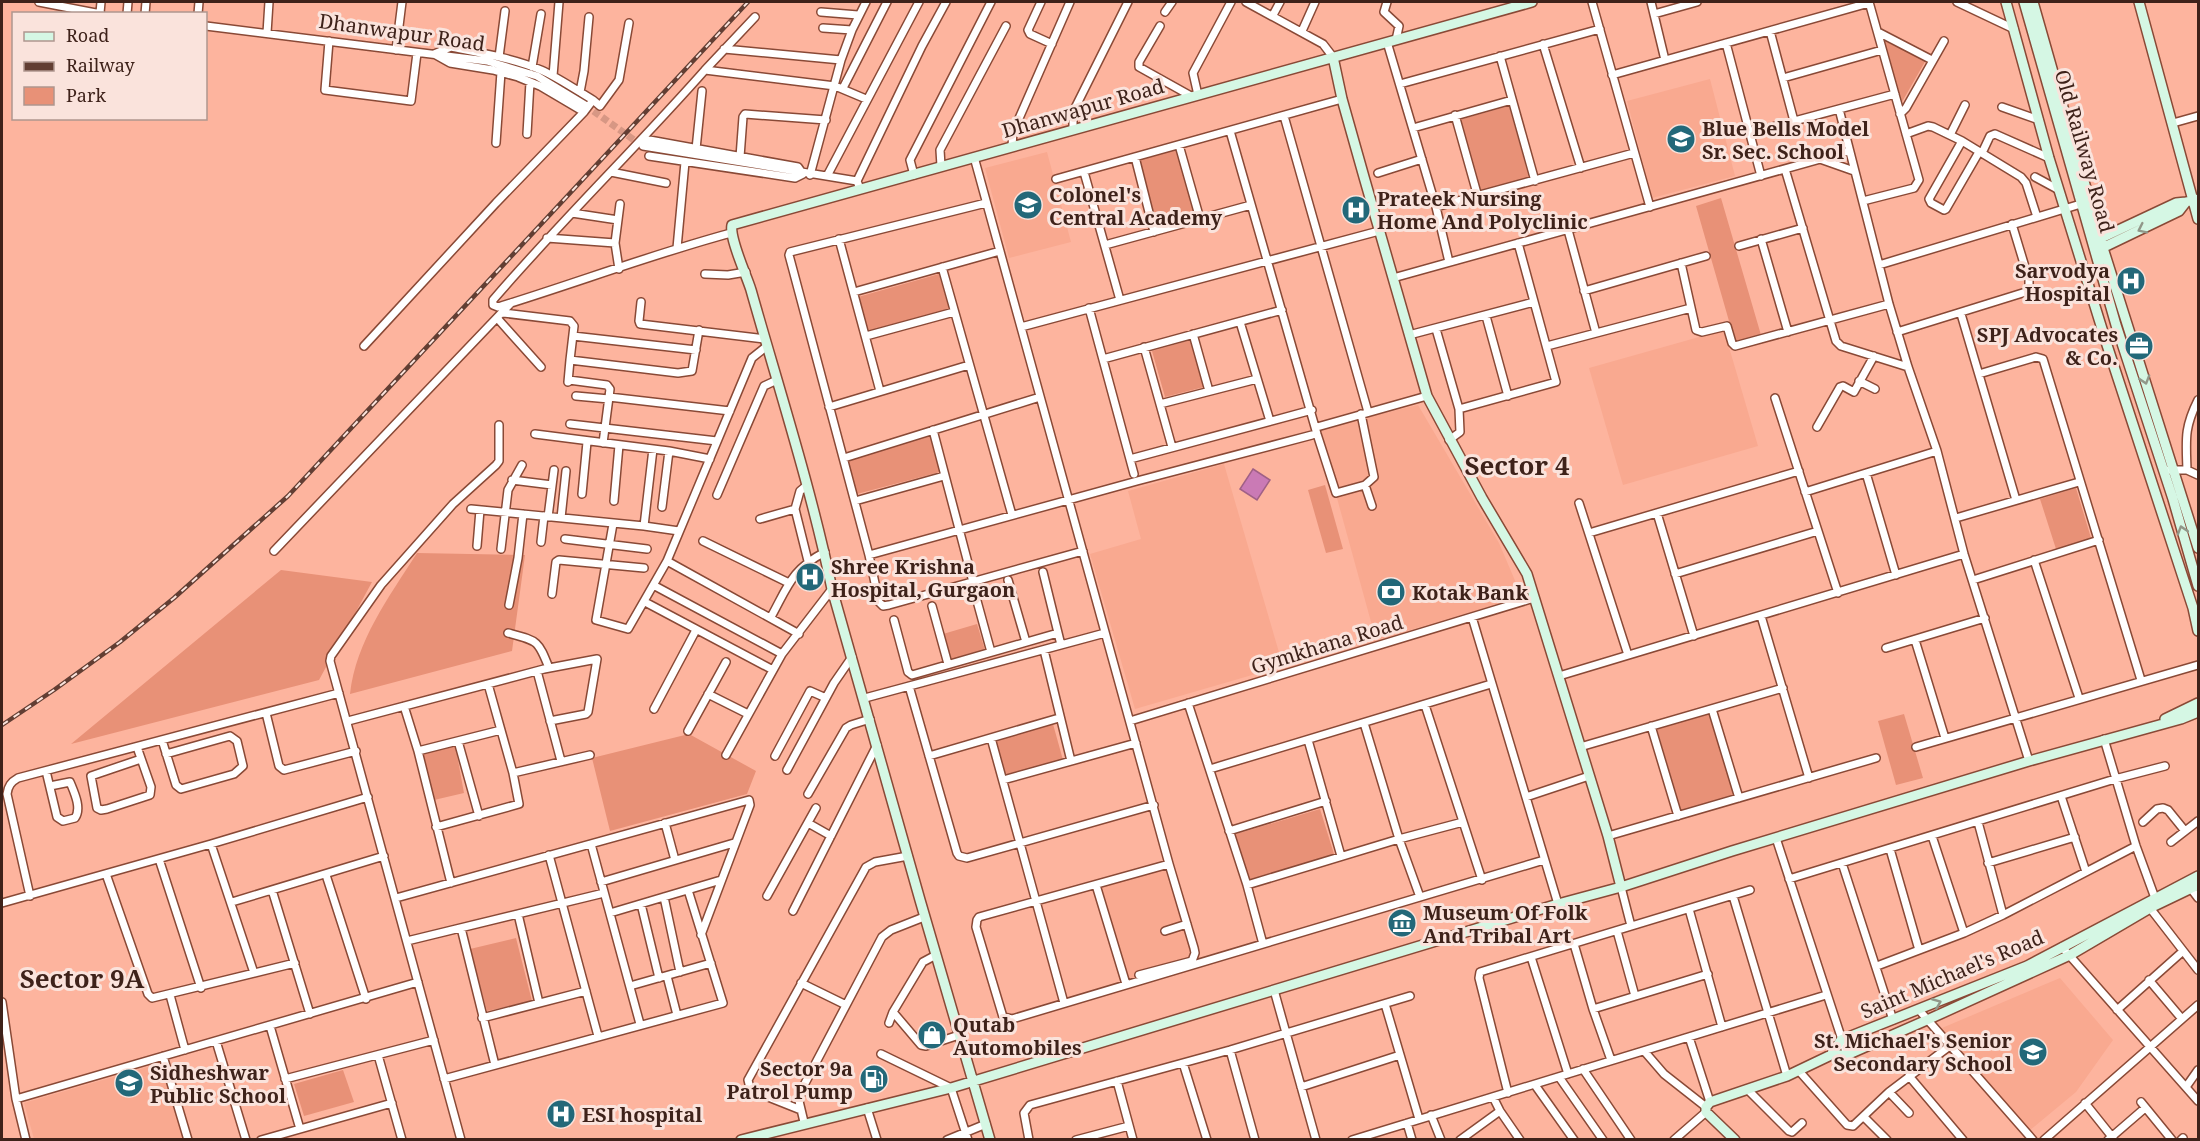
<svg xmlns="http://www.w3.org/2000/svg" width="2200" height="1141" viewBox="0 0 2200 1141" font-family="'Noto Serif',serif">
  <style>
    .built { fill: #f9a990 }
    .green { fill: #e89177 }
    .water { fill: #ca7ab5; stroke: #a06086; stroke-width: 1.5 }
    .lines { fill: none; stroke-linecap: round; stroke-linejoin: round }
    .street-tunnel { stroke: #d79784; stroke-width: 7; stroke-dasharray: 7 3.5; stroke-linecap: butt }
    .street-casing { stroke: #894936; stroke-width: 10 }
    .secondary-casing { stroke: #894936; stroke-width: 12 }
    .street { stroke: #fff; stroke-width: 7 }
    .secondary { stroke: #d5f7e4; stroke-width: 9 }
    .rail-casing { stroke: #623e33; stroke-width: 4.5 }
    .rail { stroke: #fae3dc; stroke-width: 2; stroke-dasharray: 7; stroke-linecap: butt }
    .oneway { stroke: #919789 }
    .labels { text-anchor: middle; dominant-baseline: central; stroke-width: 6; stroke-linejoin: round; paint-order: stroke }
    .street-label { font-size: 20px; fill: #3e221a; stroke: #fae3dc }
    .poi-label { font-size: 20px; font-weight: bold; fill: #3e221a; stroke: #fae3dc; text-anchor: start }
    .district-label { font-size: 26px; font-weight: bold; fill: #3e221a; stroke: #fae3dc }
  </style>
  <rect width="100%" height="100%" fill="#fdb49e"/>
  <path class="built" d="M1710,79L1735,176L1652,198L1627,101Z
    M1047,152L1071,242L1009,258L985,168Z
    M1724,330L1758,446L1623,485L1589,368Z
    M1418,405L1499,543L1522,597L1376,640L1318,429Z
    M1224,464L1283,666L1135,709L1090,554L1141,539L1128,491Z
    M1173,867L1200,959L1128,980L1102,887Z
    M2060,978L2113,1040L2076,1092L2029,1131L1942,1028Z
    M161,1063L183,1139H34L24,1103Z"/>
  <path class="green" d="M1884,41L1926,60L1902,102Z
    M1509,106L1529,178L1479,191L1459,120Z
    M1178,149L1196,216L1158,227L1139,159Z
    M1721,198L1761,335L1735,342L1696,206Z
    M939,274L949,309L868,331L858,297Z
    M1191,340L1204,387L1165,397L1152,351Z
    M930,435L940,472L857,494L847,457Z
    M1325,485L1343,549L1326,553L1308,490Z
    M2076,488L2091,538L2056,549L2040,499Z
    M417,553L525,555L512,651L350,694C356,641 389,597 417,553Z
    M281,570L372,582L319,680L71,744Z
    M977,624L985,650L950,660L943,634Z
    M1710,714L1734,796L1681,811L1657,729Z
    M1904,714L1923,778L1896,785L1878,721Z
    M1053,724L1063,760L1004,776L995,740Z
    M689,734L756,771L747,794L610,831L592,758Z
    M455,744L464,793L434,800L420,753Z
    M1320,809L1334,854L1246,881L1233,835Z
    M516,938L532,1001L487,1011L470,949Z
    M343,1070L354,1102L304,1116L294,1084Z"/>
  <path class="water" d="M1253,469L1270,480L1257,500L1240,489Z"/>
  <g class="lines">
    <path class="street-tunnel" d="M585,105L641,145"/>
    <g class="street-casing">
      <path id="street" d="M39,2L101,14
        M1041,2L1028,30L1030,34L1052,44
        M1246,2L1323,44L1333,57
        M1387,2L1384,12L1399,26L1396,40
        M1592,2L1650,207
        M1651,2L1665,60
        M1957,2L2014,29
        M821,12L858,15
        M1165,12L1172,2
        M100,13L101,2
        M127,14L128,2
        M145,14L146,2
        M198,14L199,2
        M1654,14L1697,2
        M1273,15L1280,2
        M755,17L705,70L835,86L866,99
        M206,26L487,61L537,76L585,105
        M1160,26L1139,62V67L1191,96
        M823,28L852,30
        M1302,31L1315,2
        M1770,31L1794,121
        M1878,32L1932,60
        M267,33L269,2
        M329,41L325,90L411,101L417,53
        M1387,42L1436,207L1449,262
        M1726,43L1761,176
        M1543,44L1581,168
        M451,47C481,53 512,58 541,70C559,78 576,90 593,100L584,112L540,86L518,77L493,70L450,63L434,54Z
        M724,49L841,60
        M396,50L402,2
        M1500,56L1535,181
        M499,57L505,11
        M532,67L541,14
        M705,70C636,148 561,221 493,300V305L498,307C576,283 653,254 731,233
        M1612,75L1869,3
        M553,76L559,2
        M1783,78L1882,50
        M1400,84L1600,29
        M843,88L887,2
        M580,92L584,71L589,17
        M1198,95L1193,73L1231,2
        M593,100L600,106L619,80L629,23
        M2002,107L2039,120
        M1839,109L1889,304L1908,367L1937,451L1964,554L2029,761
        M1900,114L1906,108L1944,41
        M1455,115L1478,197
        M1284,116L1368,412
        M2173,123L2198,116
        M1413,128L1512,100
        M1073,130V112L1128,2
        M1230,131L1317,434L1336,493L1365,485L1374,477L1361,414
        M1750,133L1895,94
        M527,134L530,82
        M1906,134L1928,126L1933,127L1962,141L2021,177L2026,183L2037,217
        M1950,135L1965,105
        M644,139L798,167L803,174L795,178L649,156
        M1962,141L1929,199L1931,203L1944,210L1946,209L1979,152
        M496,143L501,72
        M1179,145L1200,219
        M643,146L857,181L860,189
        M1012,146L1013,132L1070,2
        M696,149L702,91
        M1982,153L1990,136L1995,134L2049,158
        M740,157L743,117L745,114L826,120
        M974,157L1169,864L1194,948L1195,953L1192,961L1139,975
        M1135,157L1154,232
        M1820,159L1854,171
        M941,166L940,150L1006,26
        M1785,169L1836,341L1841,346L1908,367
        M611,172L666,183
        M1084,172L1120,300
        M1378,173L1422,159
        M810,175L841,60L852,30L866,2
        M914,175L910,160L991,2
        M827,176L919,2
        M2035,177L2059,190
        M1056,179L1342,99
        M857,181L922,46L946,2
        M1863,201L1914,188L1919,180L1869,2
        M986,203L790,252L789,255L869,555L879,602L883,606L889,605L1083,551
        M1436,207L1634,153
        M572,213L618,220
        M1568,230L1596,333
        M547,238L615,243
        M839,239L880,391
        M1761,239L1788,332
        M1105,245L1251,205
        M1739,246L1803,228
        M677,248L685,162
        M1681,263L1696,330L1702,332L1727,326L1732,343L1735,346L1889,304
        M1879,265L2084,203
        M942,267L1012,515
        M619,269L615,243L620,204
        M705,274L728,275L746,272
        M1393,278L1849,151
        M1584,291L1706,256
        M854,292L1000,251
        M641,302L639,321L640,324L765,339
        M1089,308L1134,474
        M503,313L570,321L574,326L570,360L678,373L692,371L699,330
        M1961,314L2016,500
        M1486,316L1508,396
        M498,319L541,367
        M1240,322L1270,421
        M1021,327L1379,231
        M1436,329L1459,409L1460,432L1449,440
        M1897,332L2029,291V280L2012,224
        M1193,334L1209,391
        M1409,335L1534,302
        M573,336L696,350
        M866,336L954,312
        M364,346L496,203L584,112
        M1547,346L1691,308
        M1144,347L1172,447
        M1103,359L1282,310
        M1979,374L2036,357L2043,359L2141,680
        M569,380L607,385L610,389L609,397
        M1859,381L1875,389
        M568,382L570,360
        M576,396L609,399
        M1775,398L1838,593
        M1160,404L1257,379
        M829,407L969,365
        M1459,409L1556,382L1518,243
        M570,424L717,441
        M1317,427L1427,396
        M1817,427L1840,387L1843,386L1854,392L1874,356
        M933,430L973,582
        M535,434L669,451L710,459
        M603,443L609,397L730,411
        M844,458L1040,397
        M1130,459L1312,410
        M2169,470H2187L2198,475
        M2187,470C2186,439 2184,428 2198,400
        M1866,473L1896,575
        M512,480L552,485
        M1365,485L1372,506
        M1805,492L1937,451
        M582,494L587,442
        M717,495L764,386L777,380
        M614,501L619,445
        M855,501L944,476
        M1579,503L1628,655
        M662,507L669,451
        M471,509L644,526L679,531
        M795,509L808,561
        M1657,513L1694,636
        M548,517L554,470
        M561,518L566,471
        M1956,518L2079,482
        M760,519L795,509L800,491L806,486
        M613,524L596,620L628,629L667,561L752,358L767,346
        M644,526L653,449
        M1589,533L1799,471
        M565,539L647,549
        M703,541L789,583
        M541,542L544,516
        M477,546L480,510
        M501,549L508,490L522,465
        M274,551L511,303
        M869,555L1137,481L1312,435
        M2034,560L2079,698
        M667,561L799,634
        M1043,572L1061,645
        M1675,574L1818,531
        M1008,580L1026,642
        M1973,580L2099,540
        M655,586L782,654
        M974,590L991,652
        M552,594L556,562L559,560L644,568
        M645,602L773,670
        M509,605L518,558L523,514
        M932,606L948,664
        M1761,616L1809,778
        M771,617C788,586 792,569 825,552
        M1472,617L1558,904
        M894,620L908,672L912,675L1058,633
        M508,633C538,641 538,640 549,668
        M1915,640L1945,738
        M1886,648L1985,618
        M1044,650L1071,761
        M537,671L561,761
        M1559,676L1964,554
        M909,686L957,853L959,856L967,858L1154,805
        M708,694L748,714
        M865,698L1105,633
        M1188,703L1247,885L1263,944
        M1425,705L1482,880
        M404,706L418,751L451,883
        M654,709L696,630
        M1712,709L1739,798
        M266,713L279,766L284,770L356,751
        M348,721L544,669L597,659L588,712L586,714L550,721
        M1130,721L1534,598
        M1364,723L1399,839L1420,897
        M1651,726L1678,816
        M688,731L726,662
        M991,738L1064,1003
        M2104,739L2136,846L2155,898
        M162,740L176,785L181,789L234,774L243,766L237,741L230,736L166,754
        M1308,740L1341,856
        M458,741L479,816
        M137,747L151,787L150,795L107,809L101,810L97,808L91,776L141,759
        M1580,747L1783,688
        M1916,747L2198,665
        M418,751L501,730
        M726,755L782,654L832,589
        M775,756L810,691L826,698
        M929,756L1059,718
        M1210,769L1491,684
        M787,770L834,683L852,657
        M46,771L57,817L63,821L75,818C82,808 74,792 70,782L50,786
        M513,773L590,755
        M1003,780L1136,743
        M808,794L846,728L851,725L870,719
        M2061,796L2086,872
        M1526,797L1589,776
        M1978,822L2003,915
        M2143,822L2157,809L2163,808L2168,810L2185,831
        M665,823L675,860
        M808,823L831,836
        M436,827L519,804L513,773L488,684
        M1229,831L1326,801
        M1608,836L1876,758
        M1932,836L1964,933
        M1776,838L1847,1055
        M2171,842L2198,821
        M211,844L254,973
        M591,844L640,1024
        M1890,849L1919,950
        M549,855L598,1036
        M159,859L201,988
        M1842,863L1893,1020
        M1988,863L2075,837
        M1169,864L979,917L977,920L976,927L1003,1017L1012,1019L1544,860
        M106,874L148,994L152,998L295,963
        M326,875L366,999
        M1789,879L2115,779L2165,766
        M601,882L734,843
        M1096,885L1126,984
        M1247,885L1399,839L1463,822
        M2189,886L2198,898
        M1621,887L1631,926
        M272,890L310,1014
        M30,896L7,794C8,786 11,782 18,778L339,693
        M767,896L816,808
        M1733,896L1787,1076
        M664,897L680,972
        M396,898L749,800L750,805L701,935
        M232,902L384,856
        M2,903L211,844L368,797
        M641,904L659,978
        M2150,908L2198,970
        M1689,909L1722,1027
        M793,911L877,745
        M610,913L721,880
        M518,914L539,1003
        M461,928L495,1065
        M1165,931L1187,924
        M1617,931L1635,996
        M407,941L604,893
        M1574,944L1593,1009L1611,1060
        M2062,947L2198,1101
        M936,955L923,962L893,1012L921,1045L926,1046L959,1035
        M1531,957L1568,1074
        M1877,966L1964,933L2003,915L2136,846
        M667,976L677,1015
        M2149,980L2182,1019
        M801,983L846,1005
        M630,986L711,963
        M1274,990L1316,1140
        M170,995L185,1050
        M2,1002L16,1099L26,1140
        M1385,1004L1419,1119
        M1593,1009L1708,974
        M1919,1010L2033,1140
        M2117,1010L2182,952
        M482,1018L586,991
        M889,1023L893,1012
        M270,1026L300,1129
        M1689,1037L1710,1102
        M216,1041L246,1140
        M1230,1050L1255,1140
        M1645,1052L1664,1074L1706,1107
        M881,1054L951,1088L968,1140
        M378,1055L402,1140
        M163,1056L188,1140
        M1183,1063L1207,1140
        M1583,1069L1631,1140
        M1799,1071L1847,1125L1853,1126L1889,1092L1951,1045
        M1909,1076L1963,1140
        M1559,1077L1603,1140
        M285,1079L434,1040
        M444,1079L723,1003L688,890
        M1117,1081L1133,1140
        M1535,1085L1574,1140
        M1301,1087L1400,1055
        M2186,1087L2198,1070
        M1748,1090L1789,1131L1792,1132L1802,1123
        M1889,1092L1909,1113
        M1508,1093L1479,978L1480,972L1750,890
        M1493,1097L1500,1111L1520,1140
        M16,1099L418,982
        M2141,1102L2172,1140
        M2085,1103L2113,1138
        M867,1108L877,1140
        M801,1110L763,1095L750,1088L748,1080L866,867L875,862L908,856
        M1431,1115L1441,1140
        M1864,1117L1887,1140
        M804,1122L799,1101L802,1089L882,937L891,930L924,917
        M1407,1123L1412,1140
        M261,1140L392,1103
        M461,1140L330,661L331,656L381,585L453,504L496,465L499,461V425
        M947,1140L986,1124
        M1029,1140L1024,1113L1030,1105L1230,1050L1410,996
        M1076,1140L1129,1126
        M1352,1140L1826,995
        M1460,1140L1500,1111
        M1674,1140L1706,1112
        M2044,1140L2198,1005
        M2108,1140L2145,1108
        M2181,1140L2183,1138"/>
    </g>
    <g class="secondary-casing">
      <path id="secondary" d="M2006,2L2049,158L2107,345L2193,608L2198,631
        M2024,2L2116,325L2173,499L2198,586
        M2033,2L2103,248L2198,548
        M2139,2L2198,219
        M1333,57L1342,99L1364,177L1427,396L1482,498L1527,574L1608,836L1621,887
        M2095,241L2176,203L2186,202L2198,199
        M2100,249L2179,211L2186,202
        M2165,719L2198,703
        M1831,1055L1841,1040L2027,966L2198,876
        M741,1140L951,1088L1558,904L1621,887L1732,851L2029,761L2181,719L2198,712
        M990,1140L920,900L832,589C811,488 779,389 751,290C746,274 729,238 732,225L1532,2
        M1735,1140L1706,1112V1107L1710,1102L1787,1076L1831,1055H1847L1927,1020L2070,955L2150,908L2198,885"/>
    </g>
    <use href="#street" class="street"/>
    <use href="#secondary" class="secondary"/>
    <g class="rail-casing">
      <path id="rail" d="M2,725L54,690L120,642L174,598L288,496L748,2"/>
    </g>
    <use href="#rail" class="rail"/>
  </g>
  <defs><path id="oneway-chevron" d="M-2-3.5L2.5 0L-2 3.5" fill="none" stroke-width="1.6" stroke-linecap="round" stroke-linejoin="round" transform="scale(1.5)"/></defs>
  <g class="oneway">
    <use href="#oneway-chevron" transform="translate(2142 229) rotate(154)"/>
    <use href="#oneway-chevron" transform="translate(2145 380) rotate(73)"/>
    <use href="#oneway-chevron" transform="translate(2182 530) rotate(-107)"/>
    <use href="#oneway-chevron" transform="translate(1937 1003) rotate(-22)"/>
  </g>
  <defs>
    <g id="school-disc" transform="scale(1.5)"><circle r="9.5" fill="#236879" stroke="#fae3dc"/><path d="M0-5L7-2L0 1L-7-2ZM-4 1L0 2.5L4 1V4Q0 6-4 4Z" fill="#fff"/></g>
    <g id="hospital-disc" transform="scale(1.5)"><circle r="9.5" fill="#236879" stroke="#fae3dc"/><path d="M-5-5h3v3.5h4V-5h3V5h-3V1.5h-4V5h-3Z" fill="#fff"/></g>
    <g id="office-disc" transform="scale(1.5)"><circle r="9.5" fill="#236879" stroke="#fae3dc"/><path d="M-6-3h4V-5.5h4V-3h4V5H-6ZM-1-4.5V-3h2v-1.5ZM-6 0V1H6V0Z" fill="#fff"/></g>
    <g id="bank-disc" transform="scale(1.5)"><circle r="9.5" fill="#236879" stroke="#fae3dc"/><path d="M-6-4H6V4H-6ZM0-2.3a2.3 2.3 0 1 0 0 4.6a2.3 2.3 0 1 0 0-4.6Z" fill="#fff"/></g>
    <g id="museum-disc" transform="scale(1.5)"><circle r="9.5" fill="#236879" stroke="#fae3dc"/><path d="M0-6L6-3V-2H-6V-3ZM-5-1h2V3h-2ZM-1-1h2V3h-2ZM3-1h2V3H3ZM-6 4H6V6H-6Z" fill="#fff"/></g>
    <g id="shop-disc" transform="scale(1.5)"><circle r="9.5" fill="#236879" stroke="#fae3dc"/><path d="M-5-2.5h2.3a2.7 3.5 0 0 1 5.4 0H5L5.5 6h-11ZM-1.5-2.5h3a1.5 2.3 0 0 0-3 0Z" fill="#fff"/></g>
    <g id="fuel-disc" transform="scale(1.5)"><circle r="9.5" fill="#236879" stroke="#fae3dc"/><path d="M-5.5-6h7V0h2V4h1.3V-2.5L3-4.5l.8-.8L6-3V5H2.5V1h-1V6h-7ZM-4.2-4.7v3.2H.2V-4.7Z" fill="#fff"/></g>
  </defs>
  <g fill-rule="evenodd">
    <use href="#school-disc" x="1681" y="139"/>
    <use href="#school-disc" x="1028" y="205"/>
    <use href="#hospital-disc" x="1356" y="210"/>
    <use href="#hospital-disc" x="2131" y="281"/>
    <use href="#office-disc" x="2139" y="346"/>
    <use href="#hospital-disc" x="810" y="577"/>
    <use href="#bank-disc" x="1391" y="592"/>
    <use href="#museum-disc" x="1402" y="923"/>
    <use href="#shop-disc" x="932" y="1035"/>
    <use href="#school-disc" x="2033" y="1052"/>
    <use href="#fuel-disc" x="874" y="1079"/>
    <use href="#school-disc" x="129" y="1083"/>
    <use href="#hospital-disc" x="561" y="1114"/>
  </g>
  <g class="labels">
    <g class="street-label">
      <text transform="translate(402 32) rotate(8)">Dhanwapur Road</text>
      <text transform="translate(1083 108) rotate(-16)">Dhanwapur Road</text>
      <text transform="translate(2085 151) rotate(74)">Old Railway Road</text>
      <text transform="translate(1327 644) rotate(-17)">Gymkhana Road</text>
      <text transform="translate(1952 974) rotate(-23)">Saint Michael's Road</text>
    </g>
    <g class="poi-label">
      <text x="1702" y="128">Blue Bells Model<tspan x="1702" dy="23">Sr. Sec. School</tspan></text>
      <text x="1049" y="194">Colonel's<tspan x="1049" dy="23">Central Academy</tspan></text>
      <text x="1377" y="198">Prateek Nursing<tspan x="1377" dy="23">Home And Polyclinic</tspan></text>
      <text x="2110" y="270" text-anchor="end">Sarvodya<tspan x="2110" dy="23">Hospital</tspan></text>
      <text x="2118" y="334" text-anchor="end">SPJ Advocates<tspan x="2118" dy="23">&amp; Co.</tspan></text>
      <text x="831" y="566">Shree Krishna<tspan x="831" dy="23">Hospital, Gurgaon</tspan></text>
      <text x="1412" y="592">Kotak Bank</text>
      <text x="1423" y="912">Museum Of Folk<tspan x="1423" dy="23">And Tribal Art</tspan></text>
      <text x="953" y="1024">Qutab<tspan x="953" dy="23">Automobiles</tspan></text>
      <text x="2012" y="1040" text-anchor="end">St. Michael's Senior<tspan x="2012" dy="23">Secondary School</tspan></text>
      <text x="853" y="1068" text-anchor="end">Sector 9a<tspan x="853" dy="23">Patrol Pump</tspan></text>
      <text x="150" y="1072">Sidheshwar<tspan x="150" dy="23">Public School</tspan></text>
      <text x="582" y="1114">ESI hospital</text>
    </g>
    <g class="district-label">
      <text x="1517" y="465">Sector 4</text>
      <text x="82" y="978">Sector 9A</text>
    </g>
  </g>
  <rect width="2200" height="1141" fill="none" stroke="#3e221a" stroke-width="6"/>
  <rect x="12" y="12" width="195" height="108" fill="#fae3dc" stroke="#af968e" stroke-width="1.5"/>
  <rect x="24" y="32" width="30" height="9" fill="#d5f7e4" stroke="#af968e" stroke-width="1.5"/>
  <text x="66" y="42" font-size="18" fill="#3e221a">Road</text>
  <rect x="24" y="62" width="30" height="9" fill="#623e33" stroke="#af968e" stroke-width="1.5"/>
  <text x="66" y="72" font-size="18" fill="#3e221a">Railway</text>
  <rect x="24" y="87" width="30" height="18" fill="#e89177" stroke="#af968e" stroke-width="1.5"/>
  <text x="66" y="102" font-size="18" fill="#3e221a">Park</text>
</svg>
